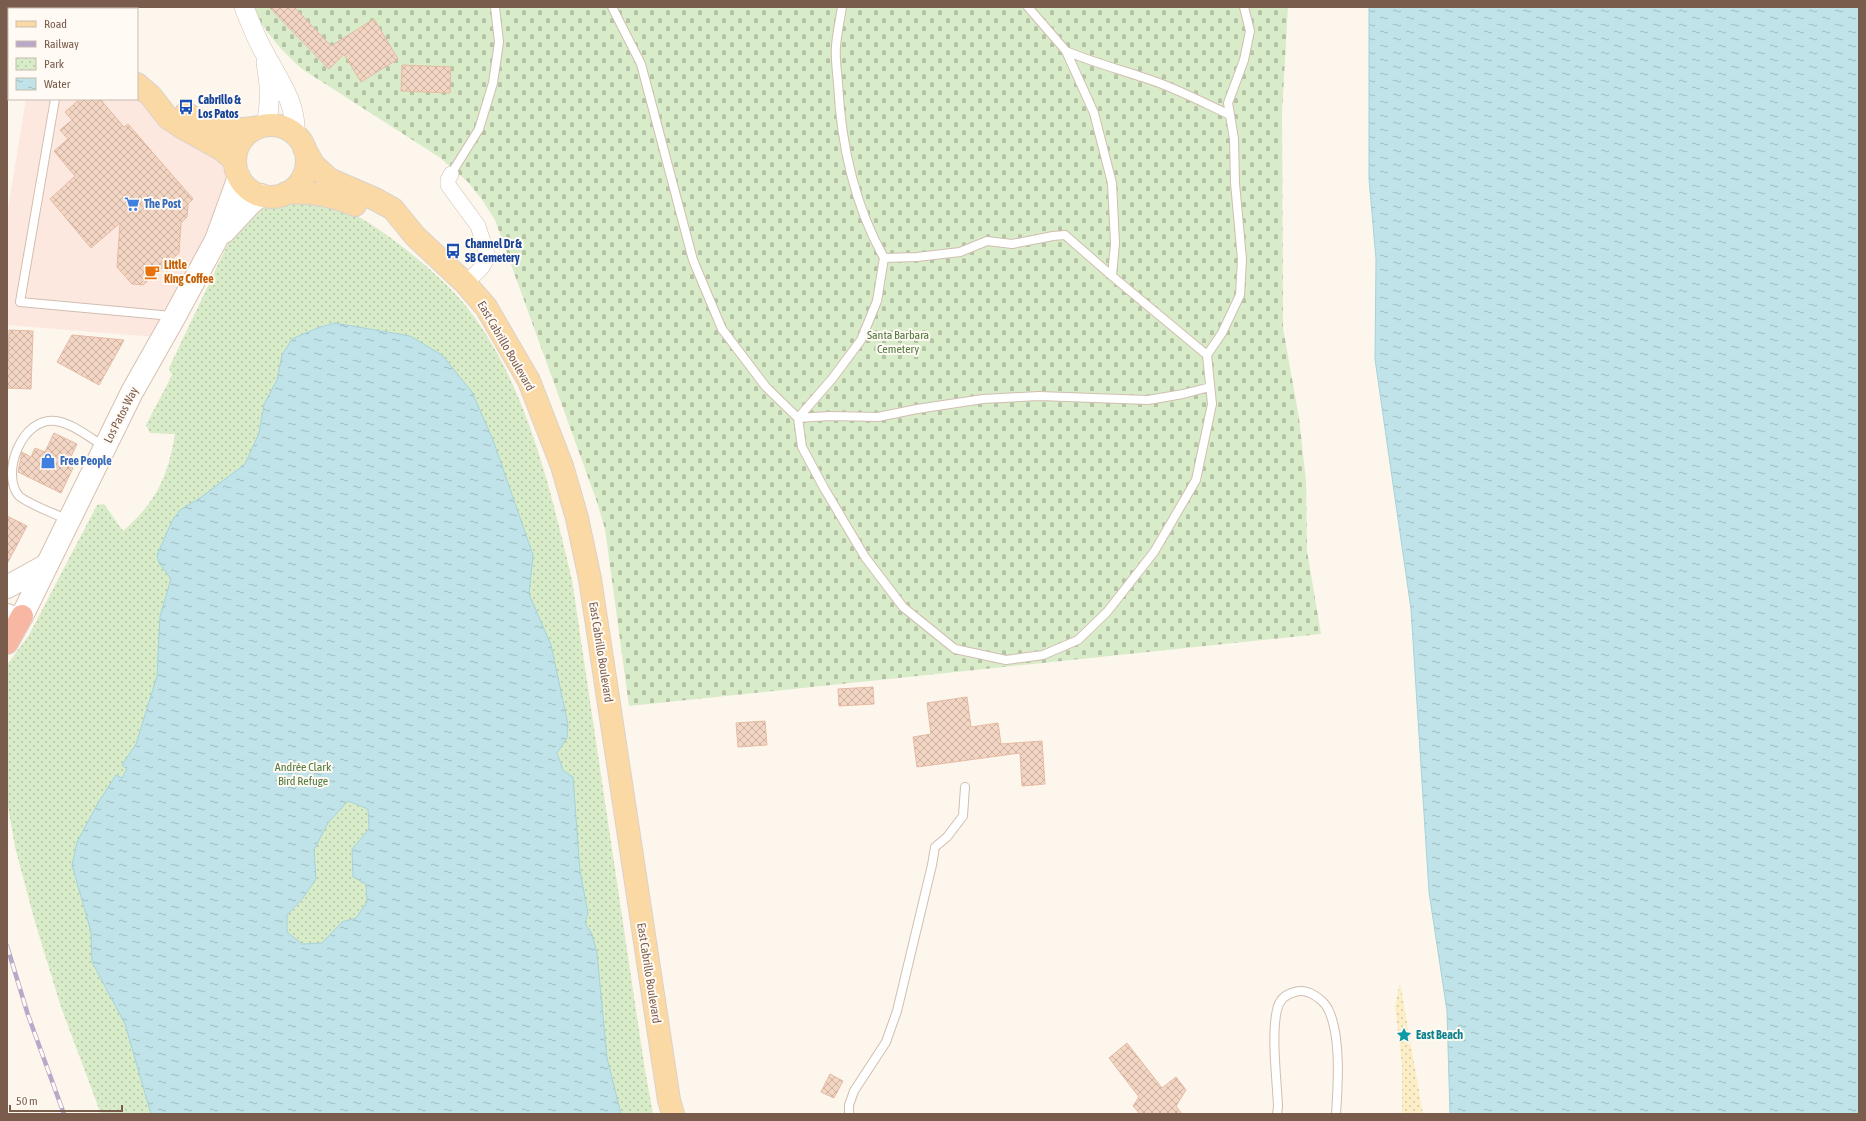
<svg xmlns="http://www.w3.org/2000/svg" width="1866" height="1121" viewBox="0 0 1866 1121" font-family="'Asap Condensed',sans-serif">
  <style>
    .commercial { fill: #fde8e0 }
    .sand { fill: url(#sand-dots) }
    .cemetery { fill: url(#cemetery-stones) }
    .park { fill: url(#park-dots) }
    .water { fill: url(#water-ripples); stroke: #a5d3da; fill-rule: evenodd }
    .building { fill: url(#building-cross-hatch); stroke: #e6bba3 }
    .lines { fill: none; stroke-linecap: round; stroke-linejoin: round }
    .service-casing { stroke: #d1beb0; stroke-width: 10 }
    .minor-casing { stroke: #d1beb0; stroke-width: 16 }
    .tertiary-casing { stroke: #d1beb0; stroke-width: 20 }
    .secondary-casing { stroke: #d6c0b0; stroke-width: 24 }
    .primary-casing { stroke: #dad1cd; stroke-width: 24 }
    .motorway-casing { stroke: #dad1cd; stroke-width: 24 }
    .service { stroke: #fff; stroke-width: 8 }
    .minor { stroke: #fff; stroke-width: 15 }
    .tertiary { stroke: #fff; stroke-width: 19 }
    .secondary { stroke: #fff; stroke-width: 22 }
    .primary { stroke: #fbd9a5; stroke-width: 22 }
    .motorway { stroke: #f7b7a3; stroke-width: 22 }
    .rail-casing { stroke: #b9a8c9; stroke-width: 4.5 }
    .rail { stroke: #fffaf3; stroke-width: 3; stroke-dasharray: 9; stroke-linecap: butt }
    .labels { text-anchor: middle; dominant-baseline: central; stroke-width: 4; stroke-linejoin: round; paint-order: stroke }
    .transit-label { font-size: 12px; font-weight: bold; fill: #164399; stroke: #fffaf3; text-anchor: start }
    .shop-label { font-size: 12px; font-weight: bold; fill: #366cbe; stroke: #fffaf3; text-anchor: start }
    .food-label { font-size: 12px; font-weight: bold; fill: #c56008; stroke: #fffaf3; text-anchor: start }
    .park-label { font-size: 12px; fill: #537a41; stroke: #fffaf3 }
    .street-label { font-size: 12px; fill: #7a5c4d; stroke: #fffaf3 }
    .culture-label { font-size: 12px; font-weight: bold; fill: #0d838f; stroke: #fffaf3; text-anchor: start }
  </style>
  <defs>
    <pattern id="sand-dots" width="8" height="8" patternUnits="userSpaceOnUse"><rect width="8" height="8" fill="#fcefc7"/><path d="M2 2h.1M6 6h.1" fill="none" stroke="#d1c5a4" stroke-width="1.8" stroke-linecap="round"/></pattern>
    <pattern id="cemetery-stones" width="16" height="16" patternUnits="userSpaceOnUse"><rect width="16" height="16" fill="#d8ecc9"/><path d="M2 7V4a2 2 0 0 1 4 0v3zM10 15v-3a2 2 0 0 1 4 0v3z" fill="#b4c2a5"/></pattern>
    <pattern id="park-dots" width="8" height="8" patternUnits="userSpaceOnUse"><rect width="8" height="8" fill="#d8ecc9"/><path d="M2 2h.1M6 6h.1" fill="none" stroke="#b4c2a5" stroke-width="1.8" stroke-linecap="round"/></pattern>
    <pattern id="water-ripples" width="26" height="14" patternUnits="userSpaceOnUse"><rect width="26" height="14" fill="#bfe3e8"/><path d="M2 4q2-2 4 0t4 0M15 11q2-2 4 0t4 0" fill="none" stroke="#a0bbbe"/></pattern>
    <pattern id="building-cross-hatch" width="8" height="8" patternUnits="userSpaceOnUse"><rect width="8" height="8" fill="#f3d5c3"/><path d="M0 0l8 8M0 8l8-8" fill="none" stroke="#cab0a1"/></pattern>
  </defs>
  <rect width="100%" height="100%" fill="#fdf6ec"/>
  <path class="commercial" d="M137,95L217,155L230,172L232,194L156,337L7,325V215L26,99H137Z"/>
  <path class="sand" d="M1400,982L1423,1114H1402V1064L1395,1006Z"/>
  <path class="cemetery" d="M253,7H1288L1282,112L1283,328L1299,418L1306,481L1307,551L1321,634L629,706L605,529L597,502L495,220L483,201L468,182L439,157L302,69C282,51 264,32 253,7Z"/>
  <path class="park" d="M300,200C311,201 325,201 336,204C341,205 347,210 352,213C370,223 388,235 404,248C424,264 444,281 460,299C524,373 550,487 572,580L644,1064L653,1114H101L98,1106L61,1007L35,922L15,847L7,801V665L29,635L97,505L104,504L123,531C156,502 168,477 175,434L150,433L146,425L172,375L169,368L232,235L252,213L267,207Z"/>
  <path class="water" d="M1369,7H1859V1114H1450L1447,1011L1429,892L1411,609L1375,359L1376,259L1369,179Z
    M335,323L410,336L442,355L472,392L493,440L533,555L529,594L551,645L568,724L567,738L557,753L563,770L573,777L580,871L588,913L585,923L592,934L597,953L607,1058L621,1114H151L125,1024L92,962L91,932L72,865L77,842L98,803L116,775L122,778L127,769L122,765L136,744L157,676L160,616L171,579L159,563L157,555L172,521L180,510L200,498L245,464L259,433L264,404L277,380L282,355L292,339L320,327ZM348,801L368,809L369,829L352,849L353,877L366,884L367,902L356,918L342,922L322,943L302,944L287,932V915L303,898L316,879L314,850L328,823Z"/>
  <path class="building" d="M269,7H294L331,46L374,19L398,59L361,82L344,54L329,69Z
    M402,65L451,67L450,93L401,91Z
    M80,99H100L124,127L128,124L193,199L188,204L187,217L181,223L179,253L143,285L132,284L117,267L120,223L91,248L50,199L75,176L54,151L68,139L60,130L72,120L65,112Z
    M9,330L33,331L31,389L7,388Z
    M72,335L124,340L99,385L57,362Z
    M54,433L77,444L67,465L73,468L61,493L18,472L22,452L31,457L35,448L45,452Z
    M7,516L27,526L7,564Z
    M873,687L874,704L839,706L838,689Z
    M967,697L971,727L998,723L1001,744L1042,741L1045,784L1022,786L1020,753L917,767L913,737L931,734L927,703Z
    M765,721L767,745L738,747L736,723Z
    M1127,1043L1162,1088L1176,1077L1186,1090L1176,1106L1182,1114H1140L1133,1106L1139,1097L1109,1058Z
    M830,1074L843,1081L834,1098L821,1092Z"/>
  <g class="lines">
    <g class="service-casing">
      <path id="service" d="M612,7L641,64L693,260L722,329L766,387L798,418L802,447L824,488L865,557L903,607L955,649L1006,660L1043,655L1078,640L1107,612L1154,552L1196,480L1212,404L1207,355L1112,276L1115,243L1112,183L1094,113L1066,51L1028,7
        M842,7C840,20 837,33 836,46C835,58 837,71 838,83C841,144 854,204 884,258L917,257L960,252L987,241L1012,244L1053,236L1065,235L1112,276
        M1066,51C1092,62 1118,69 1145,78C1174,87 1202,102 1230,115
        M55,99L20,302L172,316
        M451,174L479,129L493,83L499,42L495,7
        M884,258L877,301L861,340L832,379L798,418L830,416L878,417L917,409L983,399L1039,396L1148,400L1183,394L1210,387
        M1207,355L1222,333L1240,295L1242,259L1235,183L1234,139L1228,103L1244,60L1250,31L1244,7
        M68,520C54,513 30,505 19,496C0,474 22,416 56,421C74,424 90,438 105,447
        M849,1114V1105L854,1091L886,1042L897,1011L932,865L935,847L947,837L963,816L965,787
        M1277,1114L1278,1107C1277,1080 1271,1036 1277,1010C1279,1000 1286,994 1295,992C1301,990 1304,991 1310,993C1317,996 1326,1003 1329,1011C1341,1037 1338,1086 1336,1114"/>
    </g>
    <g class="minor-casing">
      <path id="minor" d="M451,174L448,180V185L478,226L487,254C488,265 473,276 465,283"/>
    </g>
    <g class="tertiary-casing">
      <path id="tertiary" d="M244,7C250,22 256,38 264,52C278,79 297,103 295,134
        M266,63C270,85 271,103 266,125"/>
    </g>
    <g class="secondary-casing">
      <path id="secondary" d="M224,232L250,204L261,195
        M7,587L47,565
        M7,615L11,617L22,616L132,392L175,316L216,240L239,177"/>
    </g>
    <g class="primary-casing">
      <path id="primary" d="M62,7L63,9
        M137,84L151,96L168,118L183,128L221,149L235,161
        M186,113C210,130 229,132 258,127
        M235 161a36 36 0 1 1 72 0a36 36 0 1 1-72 0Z
        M304,148L313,164L329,179L375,199L393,209L415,236L465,283L486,307L529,381L562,466L577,518L590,579L669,1100L673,1114
        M286,193C311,191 332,195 355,205"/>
    </g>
    <g class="motorway-casing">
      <path id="motorway" d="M7,643L22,616"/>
    </g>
    <use href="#service" class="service"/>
    <use href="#minor" class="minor"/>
    <use href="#tertiary" class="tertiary"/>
    <use href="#secondary" class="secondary"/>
    <use href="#primary" class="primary"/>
    <use href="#motorway" class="motorway"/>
    <g class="rail-casing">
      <path id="rail" d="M22,9L23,7
        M7,78L9,69
        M7,946L28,1015L64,1114"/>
    </g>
    <use href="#rail" class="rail"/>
  </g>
  <defs>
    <g id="bus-bare" transform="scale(1.2)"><path d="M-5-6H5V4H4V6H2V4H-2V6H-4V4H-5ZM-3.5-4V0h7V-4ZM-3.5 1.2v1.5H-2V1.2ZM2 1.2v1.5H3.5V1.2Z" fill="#1a4fb4" stroke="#fffaf3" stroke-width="2.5" paint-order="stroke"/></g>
    <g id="supermarket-bare" transform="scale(1.2)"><path d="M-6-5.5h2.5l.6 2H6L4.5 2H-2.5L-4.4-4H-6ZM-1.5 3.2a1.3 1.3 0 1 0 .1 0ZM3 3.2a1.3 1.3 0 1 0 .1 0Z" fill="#3f7fe0" stroke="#fffaf3" stroke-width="2.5" paint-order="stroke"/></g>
    <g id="cafe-bare" transform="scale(1.2)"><path d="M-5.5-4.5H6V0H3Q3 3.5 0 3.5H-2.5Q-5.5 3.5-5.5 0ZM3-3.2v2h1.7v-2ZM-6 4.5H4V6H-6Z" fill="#e8710a" stroke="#fffaf3" stroke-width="2.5" paint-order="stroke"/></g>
    <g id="shop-bare" transform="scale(1.2)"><path d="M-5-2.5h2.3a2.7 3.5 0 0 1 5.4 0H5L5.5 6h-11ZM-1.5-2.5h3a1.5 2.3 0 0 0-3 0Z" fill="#3f7fe0" stroke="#fffaf3" stroke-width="2.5" paint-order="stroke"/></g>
    <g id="sight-bare" transform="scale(1.2)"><path d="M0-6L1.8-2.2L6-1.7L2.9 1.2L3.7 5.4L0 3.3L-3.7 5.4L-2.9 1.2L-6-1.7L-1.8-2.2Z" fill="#0f9aa8" stroke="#fffaf3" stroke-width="2.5" paint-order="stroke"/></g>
  </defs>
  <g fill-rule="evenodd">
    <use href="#bus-bare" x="186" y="107"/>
    <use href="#supermarket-bare" x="132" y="204"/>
    <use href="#bus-bare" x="453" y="251"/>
    <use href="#cafe-bare" x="152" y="272"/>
    <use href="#shop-bare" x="48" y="461"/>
    <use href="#sight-bare" x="1404" y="1035"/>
  </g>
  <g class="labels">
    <g class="transit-label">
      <text x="198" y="100">Cabrillo &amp;<tspan x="198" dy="14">Los Patos</tspan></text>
      <text x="465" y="244">Channel Dr &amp;<tspan x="465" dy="14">SB Cemetery</tspan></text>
    </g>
    <g class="shop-label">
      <text x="144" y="204">The Post</text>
      <text x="60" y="461">Free People</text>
    </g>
    <g class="food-label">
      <text x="164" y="265">Little<tspan x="164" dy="14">King Coffee</tspan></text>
    </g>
    <g class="park-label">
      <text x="898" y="335">Santa Barbara<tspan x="898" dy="14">Cemetery</tspan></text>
      <text x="303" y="767">Andrée Clark<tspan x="303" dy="14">Bird Refuge</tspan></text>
    </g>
    <g class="street-label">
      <text transform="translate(506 346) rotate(60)">East Cabrillo Boulevard</text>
      <text transform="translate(121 415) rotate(-63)">Los Patos Way</text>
      <text transform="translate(601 652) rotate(81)">East Cabrillo Boulevard</text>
      <text transform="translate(649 973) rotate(81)">East Cabrillo Boulevard</text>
    </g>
    <g class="culture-label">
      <text x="1416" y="1035">East Beach</text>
    </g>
  </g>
  <rect width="1866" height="1121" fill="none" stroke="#7a5c4d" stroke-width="16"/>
  <rect x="8" y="8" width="130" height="92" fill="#fffaf3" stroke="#cabbb1"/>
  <rect x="16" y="21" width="20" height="6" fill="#fbd9a5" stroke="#cabbb1"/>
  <text x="44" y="28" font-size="12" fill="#7a5c4d">Road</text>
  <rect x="16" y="41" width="20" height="6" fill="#b9a8c9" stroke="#cabbb1"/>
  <text x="44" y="48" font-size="12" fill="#7a5c4d">Railway</text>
  <rect x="16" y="58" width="20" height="12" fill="url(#park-dots)" stroke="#cabbb1"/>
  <text x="44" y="68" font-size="12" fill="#7a5c4d">Park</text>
  <rect x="16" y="78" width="20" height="12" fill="url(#water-ripples)" stroke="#cabbb1"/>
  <text x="44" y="88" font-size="12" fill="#7a5c4d">Water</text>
  <path d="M10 1105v6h112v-6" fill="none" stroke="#7a5c4d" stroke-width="2"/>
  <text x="16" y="1105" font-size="12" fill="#7a5c4d" stroke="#fffaf3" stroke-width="3" paint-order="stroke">50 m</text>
</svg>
